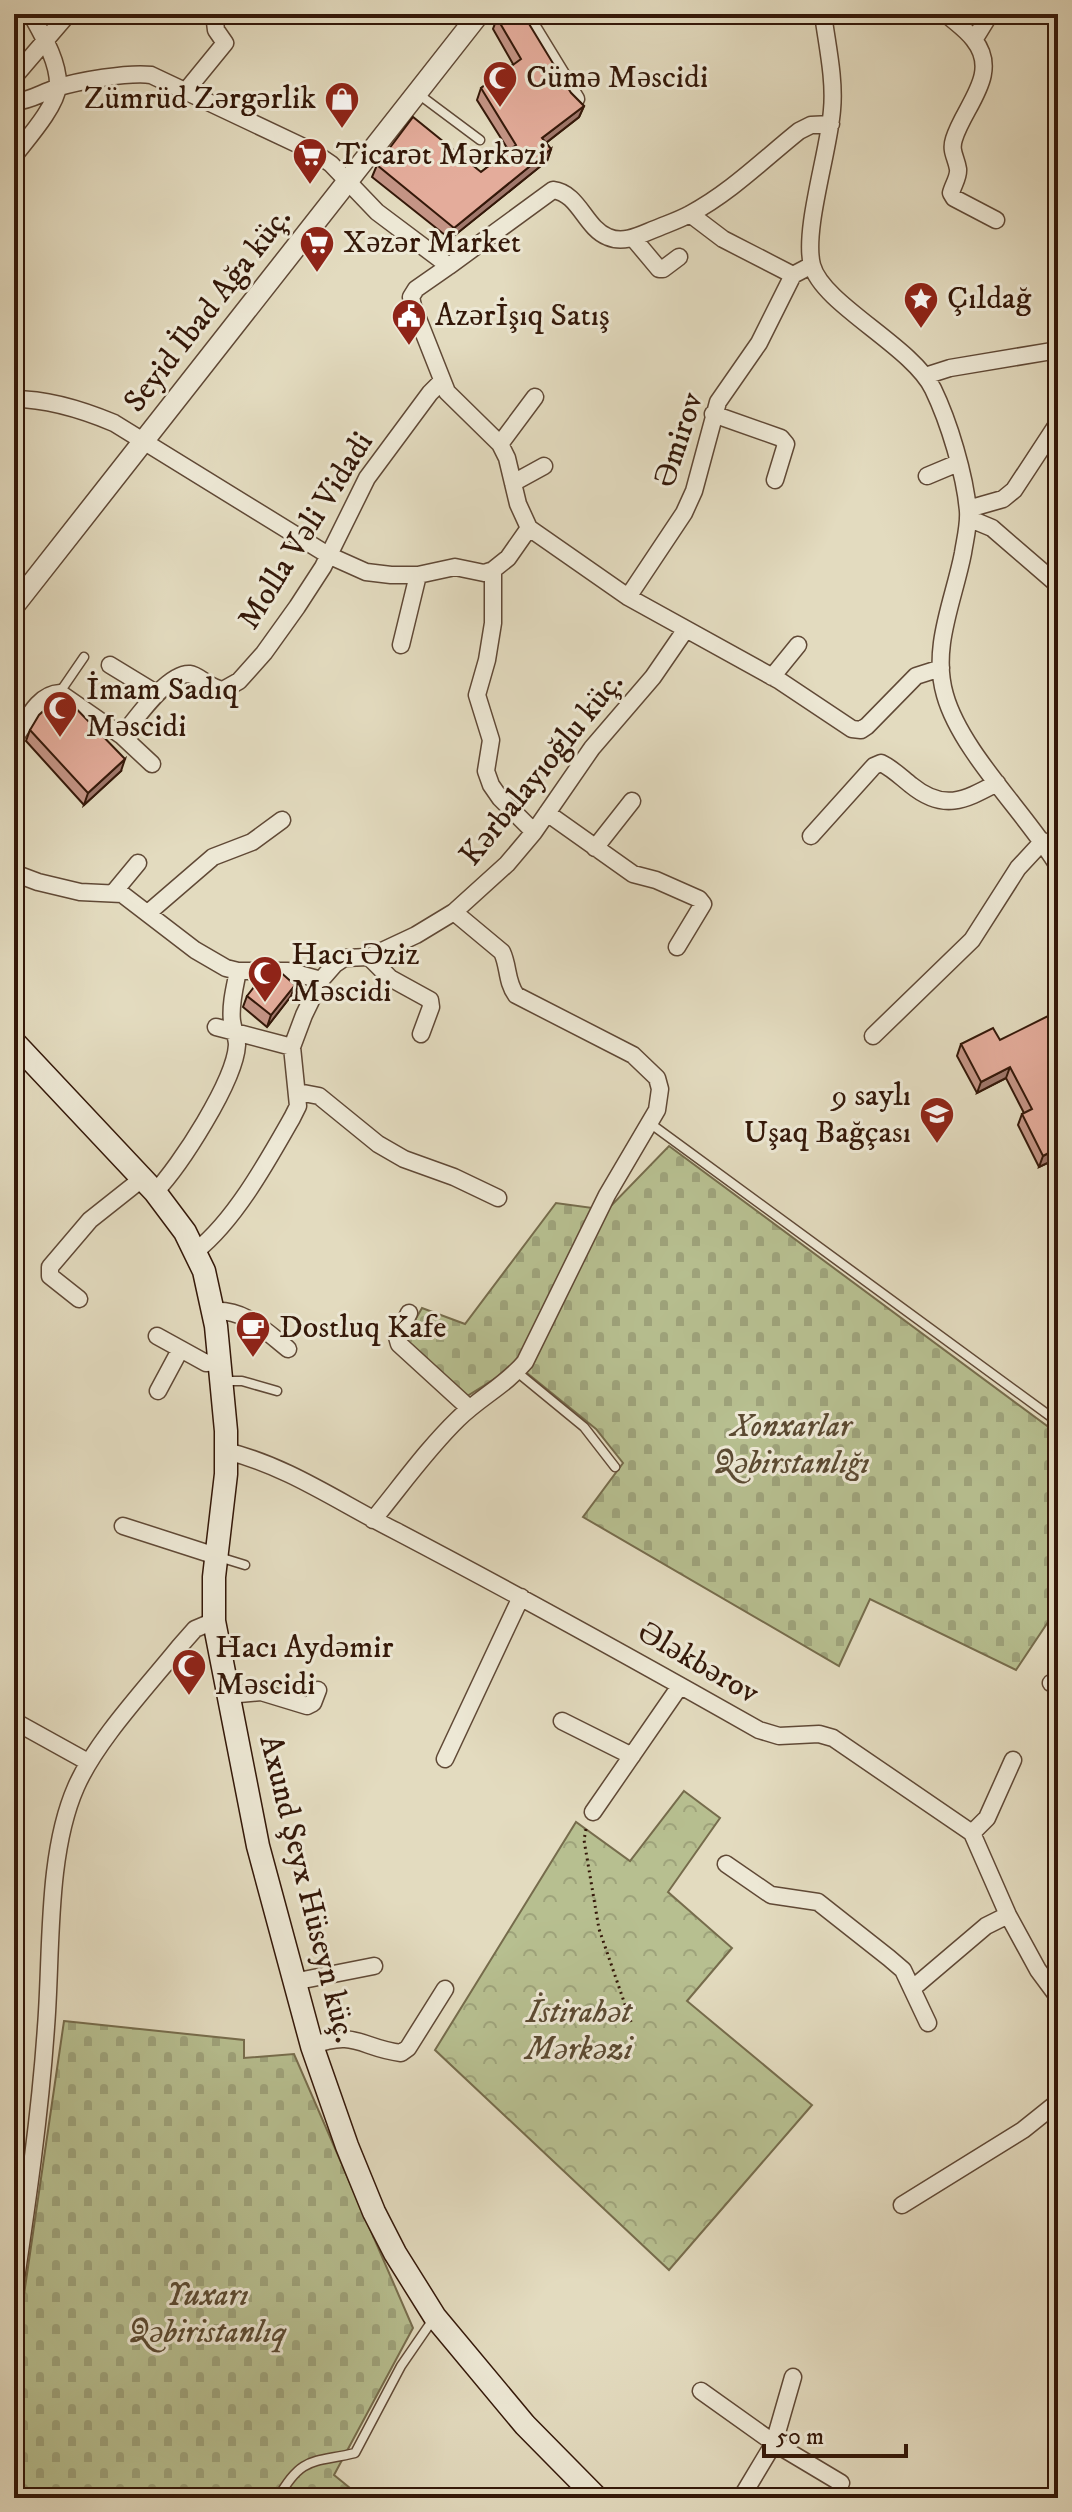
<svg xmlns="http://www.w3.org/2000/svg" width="1072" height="2512" viewBox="0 0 1072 2512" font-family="'IM FELL DW Pica',serif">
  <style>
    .cemetery { fill: url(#cemetery-stones); stroke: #766c4c; stroke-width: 2 }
    .park { fill: url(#park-crowns); stroke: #766c4c; stroke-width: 2 }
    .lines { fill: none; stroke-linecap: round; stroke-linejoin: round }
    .service-casing { stroke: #604936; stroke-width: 11 }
    .minor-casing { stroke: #604936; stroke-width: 19 }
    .tertiary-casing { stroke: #604936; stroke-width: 23 }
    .secondary-casing { stroke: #341809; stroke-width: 25 }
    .path { stroke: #341809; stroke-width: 3; stroke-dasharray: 2 4; stroke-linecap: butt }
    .service { stroke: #ede8d5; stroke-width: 8 }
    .minor { stroke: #ede8d5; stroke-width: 16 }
    .tertiary { stroke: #ede8d5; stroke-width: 20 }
    .secondary { stroke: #ede8d5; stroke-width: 22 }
    .wall { fill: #c49485; stroke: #341809; stroke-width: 2 }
    .shaded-wall { fill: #a0786c; stroke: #341809; stroke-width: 2 }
    .building { fill: #e4ac9b; stroke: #341809; stroke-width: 2 }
    .labels { text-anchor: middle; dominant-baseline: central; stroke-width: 6; stroke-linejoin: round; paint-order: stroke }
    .poi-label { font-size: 32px; fill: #341809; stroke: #ede8d5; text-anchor: start }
    .street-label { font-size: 32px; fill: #341809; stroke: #ede8d5 }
    .park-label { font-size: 32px; font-style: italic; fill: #5b4a32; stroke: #ede8d5 }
  </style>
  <defs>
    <pattern id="cemetery-stones" width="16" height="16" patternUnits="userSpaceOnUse" patternTransform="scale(2)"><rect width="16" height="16" fill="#b7bf90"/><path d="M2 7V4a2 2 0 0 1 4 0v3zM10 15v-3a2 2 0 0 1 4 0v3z" fill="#9ea37b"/></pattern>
    <pattern id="park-crowns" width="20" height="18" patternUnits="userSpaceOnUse" patternTransform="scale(2)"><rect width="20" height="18" fill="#b7bf90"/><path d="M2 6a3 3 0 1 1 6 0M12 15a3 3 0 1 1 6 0" fill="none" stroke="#9ea37b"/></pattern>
  </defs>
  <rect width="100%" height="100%" fill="#e3dbbf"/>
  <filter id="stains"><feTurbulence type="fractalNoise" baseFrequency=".0025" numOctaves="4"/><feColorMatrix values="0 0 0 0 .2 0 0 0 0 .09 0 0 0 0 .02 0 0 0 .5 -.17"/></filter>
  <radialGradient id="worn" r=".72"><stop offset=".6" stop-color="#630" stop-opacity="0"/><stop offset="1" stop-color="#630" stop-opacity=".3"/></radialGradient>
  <path class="cemetery" d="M669,1146L1058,1434V1607L1016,1670L870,1599L839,1666L583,1517L623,1463L596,1429L517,1365L464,1398L403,1341L422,1308L465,1324L556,1203L607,1210Z
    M64,2021L244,2040V2058L294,2054L413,2328L334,2475L350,2488L345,2498H14V2363Z"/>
  <path class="park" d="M684,1791L720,1818L668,1892L732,1948L687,2001L812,2105L669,2270L435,2050L576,1822L630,1861Z"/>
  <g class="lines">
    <g class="service-casing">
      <path id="service" d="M417,93L480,140
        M60,692L84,657
        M651,1124L1058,1422
        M517,1372L584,1427L615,1467
        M223,1381H242L277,1391
        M219,1557L245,1565
        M278,2498C302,2455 314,2463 355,2453L401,2366L434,2318"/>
    </g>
    <g class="minor-casing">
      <path id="minor" d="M524,14L576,99
        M823,14C827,45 835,79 832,110C829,151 803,230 812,265C822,304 912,346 933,389C949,422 965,475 968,511C969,525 965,540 963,553C954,600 931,647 945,695C961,752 1026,813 1058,866
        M898,14H912
        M946,14C955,22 967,30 974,40C1001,74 964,106 954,139C950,151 956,157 958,169C959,177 953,185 951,193L954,198L996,220
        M974,40L990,14
        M14,77L68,14
        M185,92L225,43L216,30L214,14
        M14,102C30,101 41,93 56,88C78,81 129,72 151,75L312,151L331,164L377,212L449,266L416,289L411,297L413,306L447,392L500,444L507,458L518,504L529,528L628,597L780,681L852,729L861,730L867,726L916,676L941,668
        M14,156C27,139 56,107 58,86C59,62 42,34 31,14
        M690,214L723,239L793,275
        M633,238L659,269H663L679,257
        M449,266L553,190C579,193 585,228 608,237C624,244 640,235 655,229C667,224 679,220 690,214C730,193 764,159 799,131L811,125L831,124
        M925,376L950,368L1058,350
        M14,399C47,399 83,410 114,423L328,555L366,572L391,575H418L455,567L484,573L493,570L508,558L529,528
        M713,414L781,438L786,444L775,480
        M500,444L535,397
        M927,476L958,463
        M513,483L544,466
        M968,509L1003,499L1014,490L1058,423
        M968,518L992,528L1058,585
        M493,570V623L487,660L477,695L491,740L486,771L491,785L500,798L534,832
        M628,597L684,513L694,491L718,402L759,343L793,275L812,265
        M401,645L418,575
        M110,665L156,693
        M772,677L798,645
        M122,736L152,764
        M14,739C26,722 37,694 60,693L122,736C135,720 168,672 190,674C199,675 209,688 223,690L239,681L264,653L297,607L323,567L367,478L430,393L442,381
        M547,813L633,874L656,880L699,899L703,904L677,947
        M811,836L874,766L881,763C892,768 902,778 911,785C944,812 965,800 997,783
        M595,848L632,801
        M14,873L38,882L80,892L122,894L195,950L226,968L238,971H288L321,980
        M114,892L138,863
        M148,913L213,857L252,842L282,820
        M369,957L390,978L430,1000L431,1007L421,1034
        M216,1027L292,1047
        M873,1036L972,940L1018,868L1043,841
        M298,1092L319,1096L378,1144L404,1159L454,1177L498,1198
        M155,1192C180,1166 235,1081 237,1045C237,1037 233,1029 232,1021C230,1005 235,986 238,971
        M196,1251C235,1220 267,1162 292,1118L298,1106L292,1047L304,1015L321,980L335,964L344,958L369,957L416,935L454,912L507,864L534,832L592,748L653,677L686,629
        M79,1299L50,1276V1267L90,1220L143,1178
        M213,1311C245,1309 264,1330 288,1349
        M409,1313L397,1337L399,1344L469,1408
        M157,1336L206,1363L220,1362
        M158,1391L180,1350
        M226,1451C288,1466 340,1503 396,1531C518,1595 639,1662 759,1730L779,1736L819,1734L833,1738L972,1833L1008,1915L1038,1970L1058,1997
        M373,1520C401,1486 427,1449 458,1419C479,1398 506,1385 525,1362L607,1195L657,1110L660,1089L657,1078L633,1055L516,995C506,981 509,967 502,952L454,912
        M123,1526L216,1556
        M1051,1683L1058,1686
        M228,1695L261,1692L307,1706L313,1703L318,1690
        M14,1721L88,1762
        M562,1721L632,1756
        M445,1759L521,1597
        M593,1812L680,1686
        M972,1833L987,1818L1013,1760
        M726,1864L771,1895L818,1902L889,1958L903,1970L928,2023
        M293,1982L374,1966
        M913,1988L986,1926L1008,1915
        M312,2046C355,2029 361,2048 401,2053L408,2048L445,1989
        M902,2205L1023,2130L1058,2102
        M14,2292C27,2204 40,2116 46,2027C52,1953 46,1855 76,1787C96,1741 147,1687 180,1646L195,1629L214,1621
        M701,2391L774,2443L841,2483
        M741,2498L774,2443L793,2377"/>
    </g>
    <g class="tertiary-casing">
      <path id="tertiary" d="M14,606L479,14"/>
    </g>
    <g class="secondary-casing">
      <path id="secondary" d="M14,1042L155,1192L185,1232L204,1271L216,1326L226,1431V1474L214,1577V1621L258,1846L312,2046L347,2146L374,2212L395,2253L435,2317L525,2425L597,2498"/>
    </g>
    <path class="path" d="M586,1829L584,1840L599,1929L631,2022"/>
    <use href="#service" class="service"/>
    <use href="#minor" class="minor"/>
    <use href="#tertiary" class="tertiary"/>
    <use href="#secondary" class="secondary"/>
  </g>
  <path class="wall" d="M497,18L584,106L579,117L546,143L551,149L547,161L450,239L372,177L377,165L481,172L509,151L477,100L481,88L513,64L493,29Z
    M30,730L121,771L84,805L26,741Z
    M247,996H291L267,1027L243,1007Z
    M1058,1036V1158L1039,1167L1018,1125L1022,1114L1024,1113L1006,1078L977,1093L957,1056L961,1044Z"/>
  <path class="shaded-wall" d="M584,106L579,117L538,149L542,138Z
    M551,149L547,161L450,239L454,228Z
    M125,759L121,771L84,805L88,793Z
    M295,985L291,996L267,1027L271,1015Z
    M1010,1067L1006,1078L977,1093L981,1082Z
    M1058,1148V1158L1039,1167L1043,1156Z"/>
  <path class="building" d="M503,14H523L571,93L584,106L542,138L551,149L454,228L377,165L413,117L481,172L516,145L481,88L521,59L497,18Z
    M14,117L21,125L14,130Z
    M62,694L125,759L88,793L30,730L39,715Z
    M267,970H278L295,985L271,1015L247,996Z
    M1048,1016L1058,1036V1148L1043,1156L1022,1114L1032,1109L1010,1067L981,1082L961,1044L993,1028L1000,1040Z"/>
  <defs>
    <g id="mosque-pin" transform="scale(1.8)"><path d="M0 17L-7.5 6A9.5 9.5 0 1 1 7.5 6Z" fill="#8f2418" stroke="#ede8d5"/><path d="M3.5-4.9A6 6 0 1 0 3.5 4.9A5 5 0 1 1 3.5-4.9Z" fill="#fff"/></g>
    <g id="shop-pin" transform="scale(1.8)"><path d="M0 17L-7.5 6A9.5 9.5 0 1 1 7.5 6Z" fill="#8f2418" stroke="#ede8d5"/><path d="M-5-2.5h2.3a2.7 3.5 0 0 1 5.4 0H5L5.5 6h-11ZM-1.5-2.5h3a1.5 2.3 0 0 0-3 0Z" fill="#fff"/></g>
    <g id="supermarket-pin" transform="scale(1.8)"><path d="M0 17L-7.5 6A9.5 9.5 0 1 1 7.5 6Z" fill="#8f2418" stroke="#ede8d5"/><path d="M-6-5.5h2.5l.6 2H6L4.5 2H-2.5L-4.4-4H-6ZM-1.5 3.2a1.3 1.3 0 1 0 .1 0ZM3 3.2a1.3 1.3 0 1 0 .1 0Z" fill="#fff"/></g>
    <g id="sight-pin" transform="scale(1.8)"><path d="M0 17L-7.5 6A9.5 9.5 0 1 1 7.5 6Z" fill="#8f2418" stroke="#ede8d5"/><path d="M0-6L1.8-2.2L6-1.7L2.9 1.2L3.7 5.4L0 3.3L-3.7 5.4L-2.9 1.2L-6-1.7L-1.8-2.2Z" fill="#fff"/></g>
    <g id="civic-pin" transform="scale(1.8)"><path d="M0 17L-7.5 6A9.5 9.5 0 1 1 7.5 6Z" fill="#8f2418" stroke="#ede8d5"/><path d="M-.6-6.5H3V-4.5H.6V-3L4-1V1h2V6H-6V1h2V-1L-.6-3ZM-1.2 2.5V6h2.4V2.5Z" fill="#fff"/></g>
    <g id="school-pin" transform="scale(1.8)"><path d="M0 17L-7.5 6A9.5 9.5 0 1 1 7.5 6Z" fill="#8f2418" stroke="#ede8d5"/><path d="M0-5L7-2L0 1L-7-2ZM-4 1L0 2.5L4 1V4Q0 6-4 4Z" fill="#fff"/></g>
    <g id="cafe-pin" transform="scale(1.8)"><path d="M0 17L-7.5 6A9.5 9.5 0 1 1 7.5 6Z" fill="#8f2418" stroke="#ede8d5"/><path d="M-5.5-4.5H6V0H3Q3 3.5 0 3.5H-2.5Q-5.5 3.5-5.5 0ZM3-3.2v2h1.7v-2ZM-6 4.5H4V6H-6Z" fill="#fff"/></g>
  </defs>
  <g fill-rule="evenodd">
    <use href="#mosque-pin" x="500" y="78"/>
    <use href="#shop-pin" x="342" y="99"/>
    <use href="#supermarket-pin" x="310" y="155"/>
    <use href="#supermarket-pin" x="317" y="243"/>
    <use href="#sight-pin" x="921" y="299"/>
    <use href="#civic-pin" x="409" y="316"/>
    <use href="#mosque-pin" x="60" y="708"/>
    <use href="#mosque-pin" x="265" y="973"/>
    <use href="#school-pin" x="937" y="1114"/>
    <use href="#cafe-pin" x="253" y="1328"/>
    <use href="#mosque-pin" x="189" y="1666"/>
  </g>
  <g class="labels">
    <g class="poi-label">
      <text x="526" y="78">Cümə Məscidi</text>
      <text x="316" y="99" text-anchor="end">Zümrüd Zərgərlik</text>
      <text x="336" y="155">Ticarət Mərkəzi</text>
      <text x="343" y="243">Xəzər Market</text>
      <text x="947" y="299">Çıldağ</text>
      <text x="435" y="316">Azərİşıq Satış</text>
      <text x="86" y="690">İmam Sadıq<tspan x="86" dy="37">Məscidi</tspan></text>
      <text x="291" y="955">Hacı Əziz<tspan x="291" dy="37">Məscidi</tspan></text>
      <text x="911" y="1096" text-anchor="end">9 saylı<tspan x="911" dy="37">Uşaq Bağçası</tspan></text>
      <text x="279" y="1328">Dostluq Kafe</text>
      <text x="215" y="1648">Hacı Aydəmir<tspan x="215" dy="37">Məscidi</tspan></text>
    </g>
    <g class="street-label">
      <text transform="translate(208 310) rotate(-52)">Seyid İbad Ağa küç.</text>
      <text transform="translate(679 440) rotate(-72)">Əmirov</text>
      <text transform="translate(306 531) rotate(-58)">Molla Vəli Vidadi</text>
      <text transform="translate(542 769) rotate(-51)">Kərbalayıoğlu küç.</text>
      <text transform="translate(698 1663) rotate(30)">Ələkbərov</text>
      <text transform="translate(307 1889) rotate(76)">Axund Şeyx Hüseyn küç.</text>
    </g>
    <g class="park-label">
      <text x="791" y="1427">Xonxarlar<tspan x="791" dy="37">Qəbirstanlığı</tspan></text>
      <text x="579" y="2013">İstirahət<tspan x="579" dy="37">Mərkəzi</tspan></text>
      <text x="207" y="2296">Yuxarı<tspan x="207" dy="37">Qəbiristanlıq</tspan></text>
    </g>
  </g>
  <rect width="1072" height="2512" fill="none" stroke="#e3dbbf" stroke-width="48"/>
  <rect x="16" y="16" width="1040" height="2480" fill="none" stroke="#341809" stroke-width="4"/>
  <rect x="24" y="24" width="1024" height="2464" fill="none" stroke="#341809" stroke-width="2"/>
  <path d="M764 2444v12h142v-12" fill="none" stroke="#341809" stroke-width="4"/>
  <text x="776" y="2444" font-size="24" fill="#341809" stroke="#ede8d5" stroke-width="6" paint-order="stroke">50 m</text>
  <rect width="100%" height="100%" filter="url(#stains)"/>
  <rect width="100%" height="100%" fill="url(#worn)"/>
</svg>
